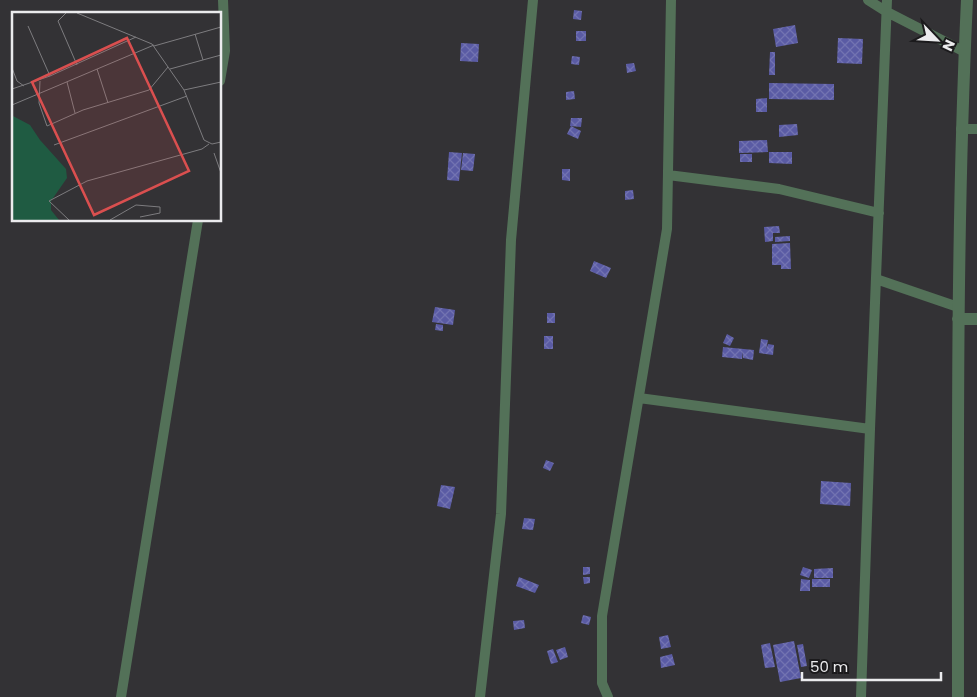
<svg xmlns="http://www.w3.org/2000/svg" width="977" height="697" viewBox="0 0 977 697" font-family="Poppins,sans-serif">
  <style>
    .building { fill: url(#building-cross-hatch) }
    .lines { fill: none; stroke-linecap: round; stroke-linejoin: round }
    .service { stroke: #537158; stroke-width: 10 }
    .minor { stroke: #537158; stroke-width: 12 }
    .inset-road { fill: none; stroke: #7d7c7f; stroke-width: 1 }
    .view { fill: #da4f4f; fill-opacity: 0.15; stroke: #da4f4f; stroke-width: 2.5 }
    .inset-edge { fill: none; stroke: #ebebed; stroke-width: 2.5 }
  </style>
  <defs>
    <pattern id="building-cross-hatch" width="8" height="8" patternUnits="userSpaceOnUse" patternTransform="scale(1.25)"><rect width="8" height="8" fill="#5a5ba4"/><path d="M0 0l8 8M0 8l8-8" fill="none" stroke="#7273b1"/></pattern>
  </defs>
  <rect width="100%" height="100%" fill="#333235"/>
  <path class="building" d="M574,10L582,11L581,20L573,19Z
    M795,25L798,43L776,47L773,29Z
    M576,31H586V41H576Z
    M838,38L863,39L862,64L837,63Z
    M461,43L479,44L478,62L460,61Z
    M770,52H775V75H769Z
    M572,56L580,57L579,65L571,64Z
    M634,63L636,71L627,73L626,64Z
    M769,83L834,84V100L769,99Z
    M574,91L575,99L566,100V92Z
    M767,98V112H756V99Z
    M571,118H582L581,127L570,126Z
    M797,124L798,135L779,137V125Z
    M571,126L581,131L578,139L567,134Z
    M767,140L768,152L739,153V141Z
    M449,152L462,153L459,181L447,180Z
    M769,152H792V164L769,163Z
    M463,153L475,154L473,171L461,170Z
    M740,154H752V162H740Z
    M562,169H570V181L562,180Z
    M633,190L634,199L625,200V191Z
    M779,226L780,233H773V241L765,242L764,227Z
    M790,236V241L775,242V237Z
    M790,243L791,269H781V265H772V244Z
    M594,261L611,268L606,278L590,271Z
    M435,307L455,310L453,325L432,322Z
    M547,313H555V323H547Z
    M436,324L443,325V331L435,330Z
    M727,334L734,338L730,346L723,343Z
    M544,336H553V349H544Z
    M761,339L768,340L766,350L768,344L774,345L773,355L759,353Z
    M723,347L754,350L753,360L743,358V352L742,359L722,357Z
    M546,460L554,463L550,471L543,468Z
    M821,481L851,483L850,506L820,504Z
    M441,485L455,487L450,509L437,506Z
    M524,518L535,519L533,530L522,529Z
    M583,567H590V574L583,575Z
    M803,567L812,570L809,578L800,575Z
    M833,568V578H814V569Z
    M519,577L539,585L535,593L516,586Z
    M583,577H590V583L584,584Z
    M801,579L810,580V591H800Z
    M812,579H830V587H812Z
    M583,615L591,617L589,625L581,623Z
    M524,620L525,628L514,630L513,621Z
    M668,635L671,647L661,649L659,637Z
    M794,641L801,678L780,682L773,645Z
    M770,643L775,667L765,668L761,645Z
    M803,644L807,666L801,667L797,645Z
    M565,647L568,657L560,660L556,650Z
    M553,649L558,662L551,664L547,651Z
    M672,654L675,665L661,668L660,657Z"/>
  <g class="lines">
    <path class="service" d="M868,0L887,12L965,52
      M220,81L225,51L223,0
      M961,129H977
      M668,175L779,189L879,213
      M876,279L958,307
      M639,398L870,429
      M121,697L198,220
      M480,697L501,514L511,240L533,0
      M608,697L602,683V616L667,229L671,0
      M861,697L870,429L887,0"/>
    <path class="minor" d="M958,319H977
      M958,697C958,465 956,232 967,0"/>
  </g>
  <g transform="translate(12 12)">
    <rect width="209" height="209" fill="#333235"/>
    <path d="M1,104L18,113L28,128L54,157L55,166L39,189V198L47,208H0Z" fill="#1f5b42"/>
    <path class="inset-road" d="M54,1L46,9L65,53M65,1L140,32L172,78L192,128L200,132L209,130M16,14L38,64M183,22L191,48M142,34L209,15M0,56L5,69L12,74M85,57L96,91M158,57L209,43M28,69L27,91L35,114L71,98L137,78L156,55M55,70L63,101M0,77L38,64L124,25M172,78L209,70M0,93L142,33M42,133L175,84M202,141L209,161M57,208L37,189L75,169L190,137L197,132M98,208L124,193L148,195V201L128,205"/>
    <path class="view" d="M115,26L177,159L82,203L20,70Z"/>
    <rect width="209" height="209" class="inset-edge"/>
  </g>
  <g transform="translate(937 40) rotate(115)" stroke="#1b1a1c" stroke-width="4" paint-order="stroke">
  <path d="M0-4L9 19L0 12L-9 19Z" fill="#ebebed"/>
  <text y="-8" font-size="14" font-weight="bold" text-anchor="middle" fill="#ebebed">N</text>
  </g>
  <path d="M802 672v8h139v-8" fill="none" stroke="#ebebed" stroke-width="2.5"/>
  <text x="810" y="672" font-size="15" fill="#ebebed" stroke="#1b1a1c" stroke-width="4" paint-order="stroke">50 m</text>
</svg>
